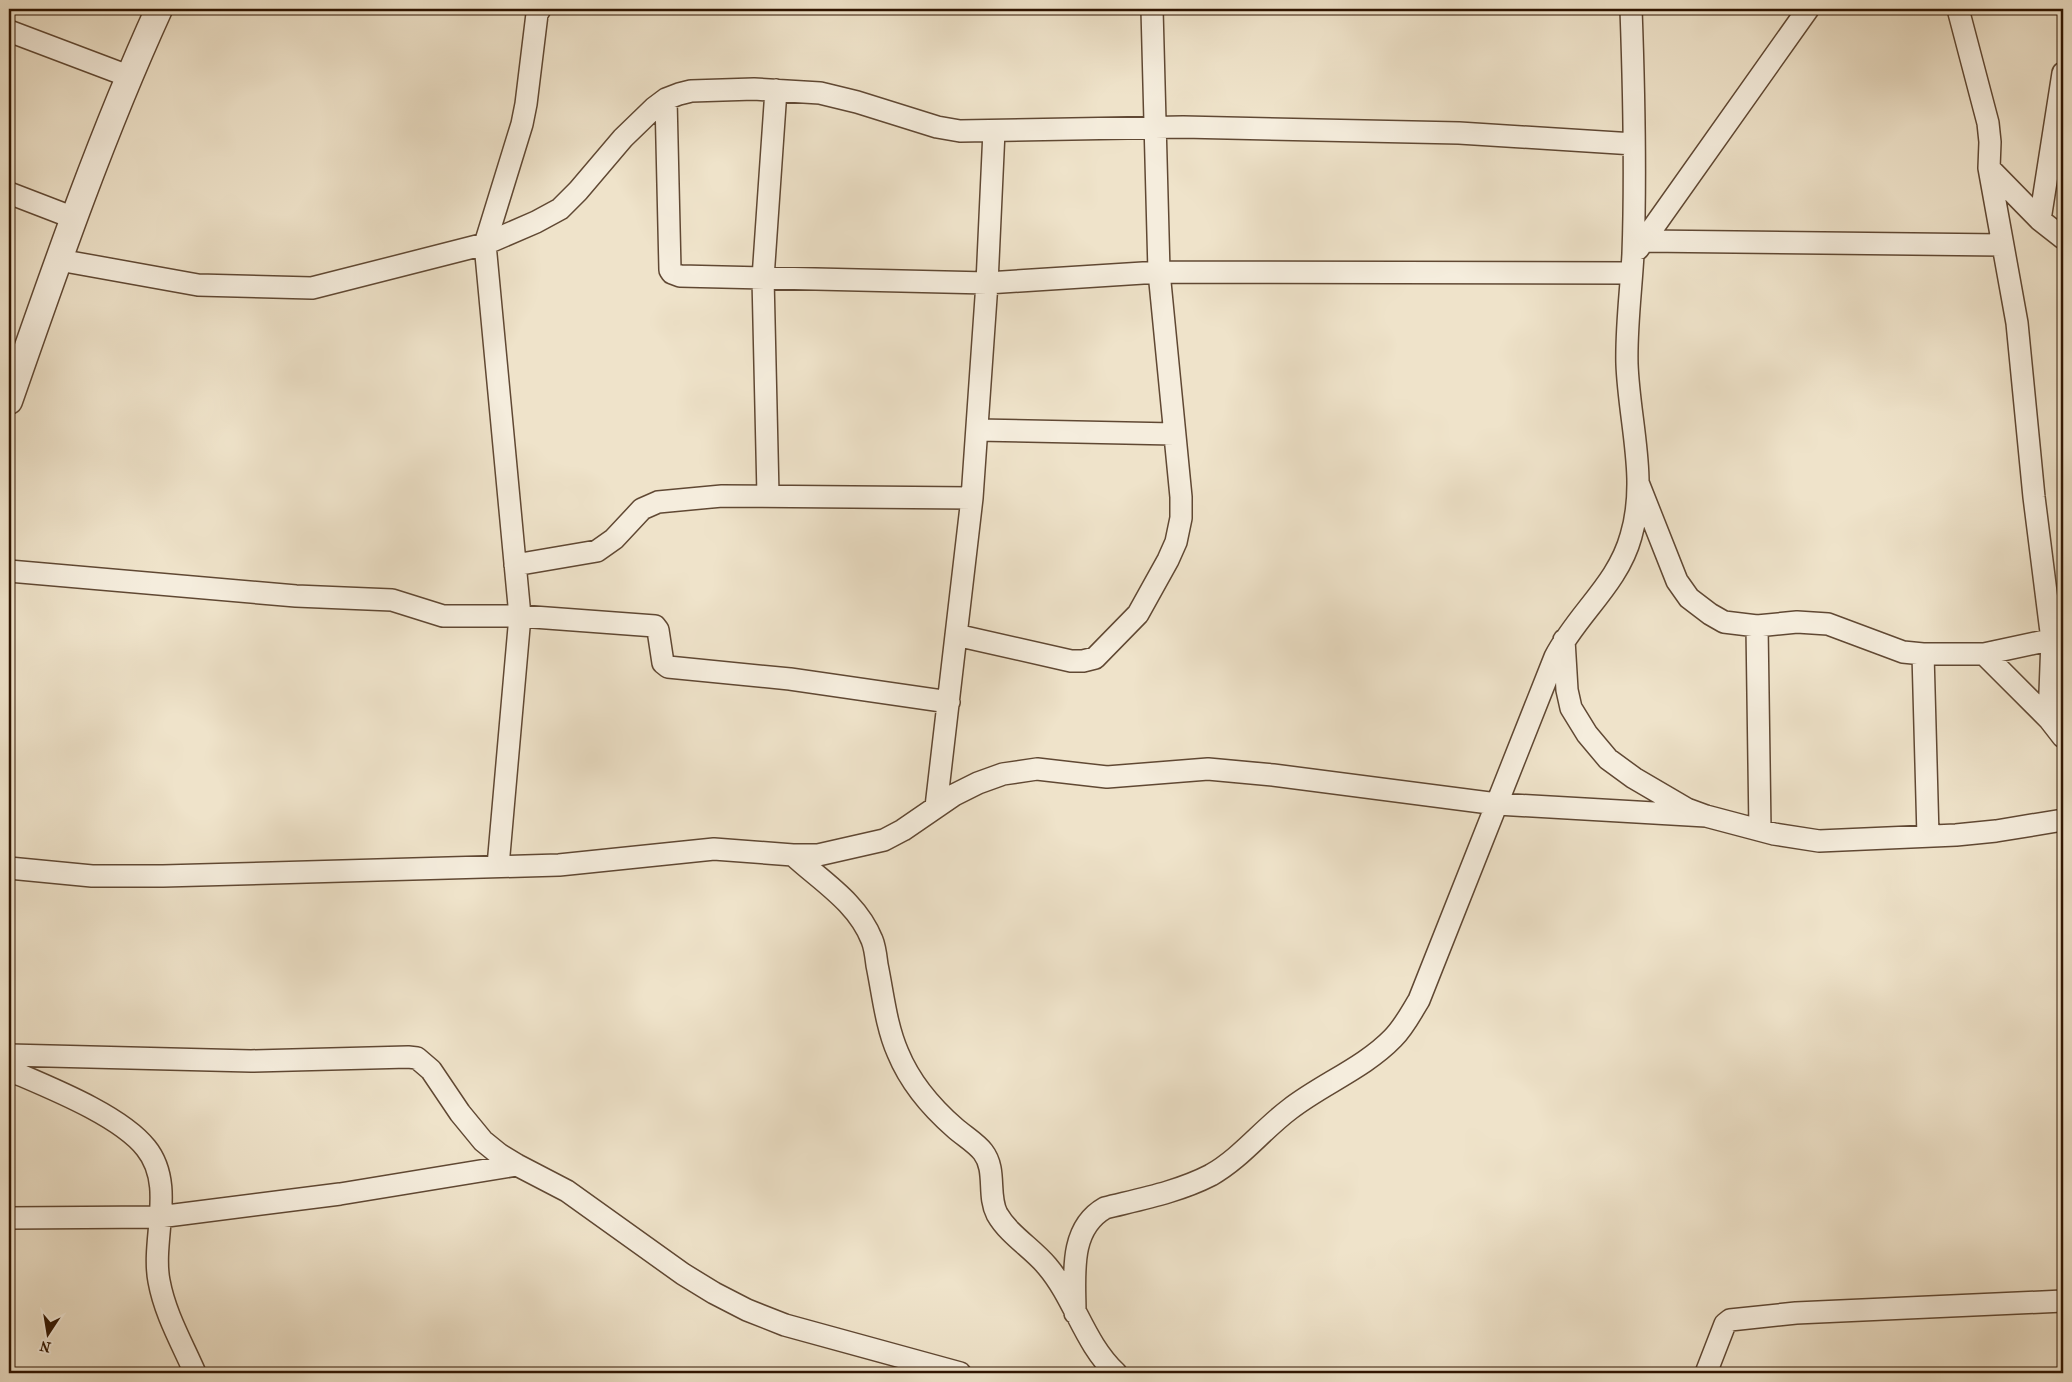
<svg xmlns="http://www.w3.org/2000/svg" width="2072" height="1382" viewBox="0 0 2072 1382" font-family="'IM FELL French Canon',serif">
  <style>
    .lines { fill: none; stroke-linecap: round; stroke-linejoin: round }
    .minor-casing { stroke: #604833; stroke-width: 24 }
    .tertiary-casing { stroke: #604833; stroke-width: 29 }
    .minor { stroke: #f5eddd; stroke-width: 21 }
    .tertiary { stroke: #f5eddd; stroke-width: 26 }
  </style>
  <rect width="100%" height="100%" fill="#efe3ca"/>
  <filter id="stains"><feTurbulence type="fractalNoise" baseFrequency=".004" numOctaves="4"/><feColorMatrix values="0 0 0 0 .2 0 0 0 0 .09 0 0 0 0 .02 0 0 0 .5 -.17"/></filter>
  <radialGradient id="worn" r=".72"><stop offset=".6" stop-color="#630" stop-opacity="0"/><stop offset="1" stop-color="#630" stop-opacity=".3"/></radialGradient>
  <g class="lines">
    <g class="minor-casing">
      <path id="minor" d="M1958,9L1988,123L1990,142L1989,168L2017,323L2034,497L2052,640L2049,719
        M9,31L128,76
        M666,99L670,270L672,273L680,276L987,283L1159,272L1631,273
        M1989,168L2040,220L2063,238
        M9,193L74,218
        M2040,220L2063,73
        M1645,241L2002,245
        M1638,249L1808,9
        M59,260L198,285L312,288L485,244L536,222L560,209L578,191L623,138L654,108L666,99L679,94L691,91L754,89L820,93L857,102L937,127L960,131L1183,127L1459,133L1634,144
        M977,430L1174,434
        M1639,485L1677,581L1689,598L1710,614L1724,622L1757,626L1797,622L1828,624L1903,652L1923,654H1984L2063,637
        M768,495L763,278L776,90
        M515,565L597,551L614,539L642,509L658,502L722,496L972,498
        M9,571L296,596L392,600L443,616H520L655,626L658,630L663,663L668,667L790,679L949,702
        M1757,626L1760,830
        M956,635L1071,661H1083L1095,658L1138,614L1168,560L1176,542L1181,518V497L1159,272L1152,9
        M1564,640L1567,690L1571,708L1587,734L1608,759L1634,778L1687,809L1706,816L1774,834L1819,841L1956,835L1996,831L2063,820
        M1923,654L1928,836
        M1984,654L2049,719L2063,737
        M936,807L972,498L987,283L994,131
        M793,855C821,881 857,902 872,940C875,947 876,957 877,965C883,994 886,1026 898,1053C910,1082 932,1108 955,1128C964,1136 976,1143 983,1152C997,1170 987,1195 997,1214C1009,1235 1032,1248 1047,1266C1075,1299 1084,1343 1116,1373
        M498,866L520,616L485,244L522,124L526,104L537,14L540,9
        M9,868L92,876H163L559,865L714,849L793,855H818L884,840L903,830L954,795L978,783L1003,774L1037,769L1107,777L1208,769L1273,775L1497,804L1706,816
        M9,1055L251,1061L408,1057L417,1058L431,1070L460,1113L483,1141L499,1154L517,1165L567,1191L683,1274L714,1293L747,1310L785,1325L960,1373
        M9,1070C48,1087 120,1115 146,1148C176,1185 151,1239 159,1281C165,1314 182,1343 195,1373
        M9,1218L159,1217L340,1194L517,1165
        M1075,1313C1075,1277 1068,1229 1105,1208C1141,1199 1178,1192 1211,1175C1241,1158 1262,1130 1290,1109C1322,1084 1364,1068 1393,1038C1404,1027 1411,1013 1419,1000L1555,657C1577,614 1618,584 1631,536C1648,480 1629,421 1627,364C1626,328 1631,291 1633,254C1636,172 1634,91 1631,9
        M1706,1373L1725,1324L1730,1320L1796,1313L2063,1301"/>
    </g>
    <g class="tertiary-casing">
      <path id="tertiary" d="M9,401C55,269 101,136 159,9"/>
    </g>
    <use href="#minor" class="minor"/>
    <use href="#tertiary" class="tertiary"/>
  </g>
  <rect width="2072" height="1382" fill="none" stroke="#efe3ca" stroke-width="30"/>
  <rect x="10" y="10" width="2052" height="1362" fill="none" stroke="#301501" stroke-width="2.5"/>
  <rect x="15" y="15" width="2042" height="1352" fill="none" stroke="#301501"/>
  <g transform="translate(48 1334) rotate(192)" stroke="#f5eddd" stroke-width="4" paint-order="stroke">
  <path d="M0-4L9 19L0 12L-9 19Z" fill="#301501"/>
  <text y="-8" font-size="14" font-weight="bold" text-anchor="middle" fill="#301501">N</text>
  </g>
  <rect width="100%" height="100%" filter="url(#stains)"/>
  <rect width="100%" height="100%" fill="url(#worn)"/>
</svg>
